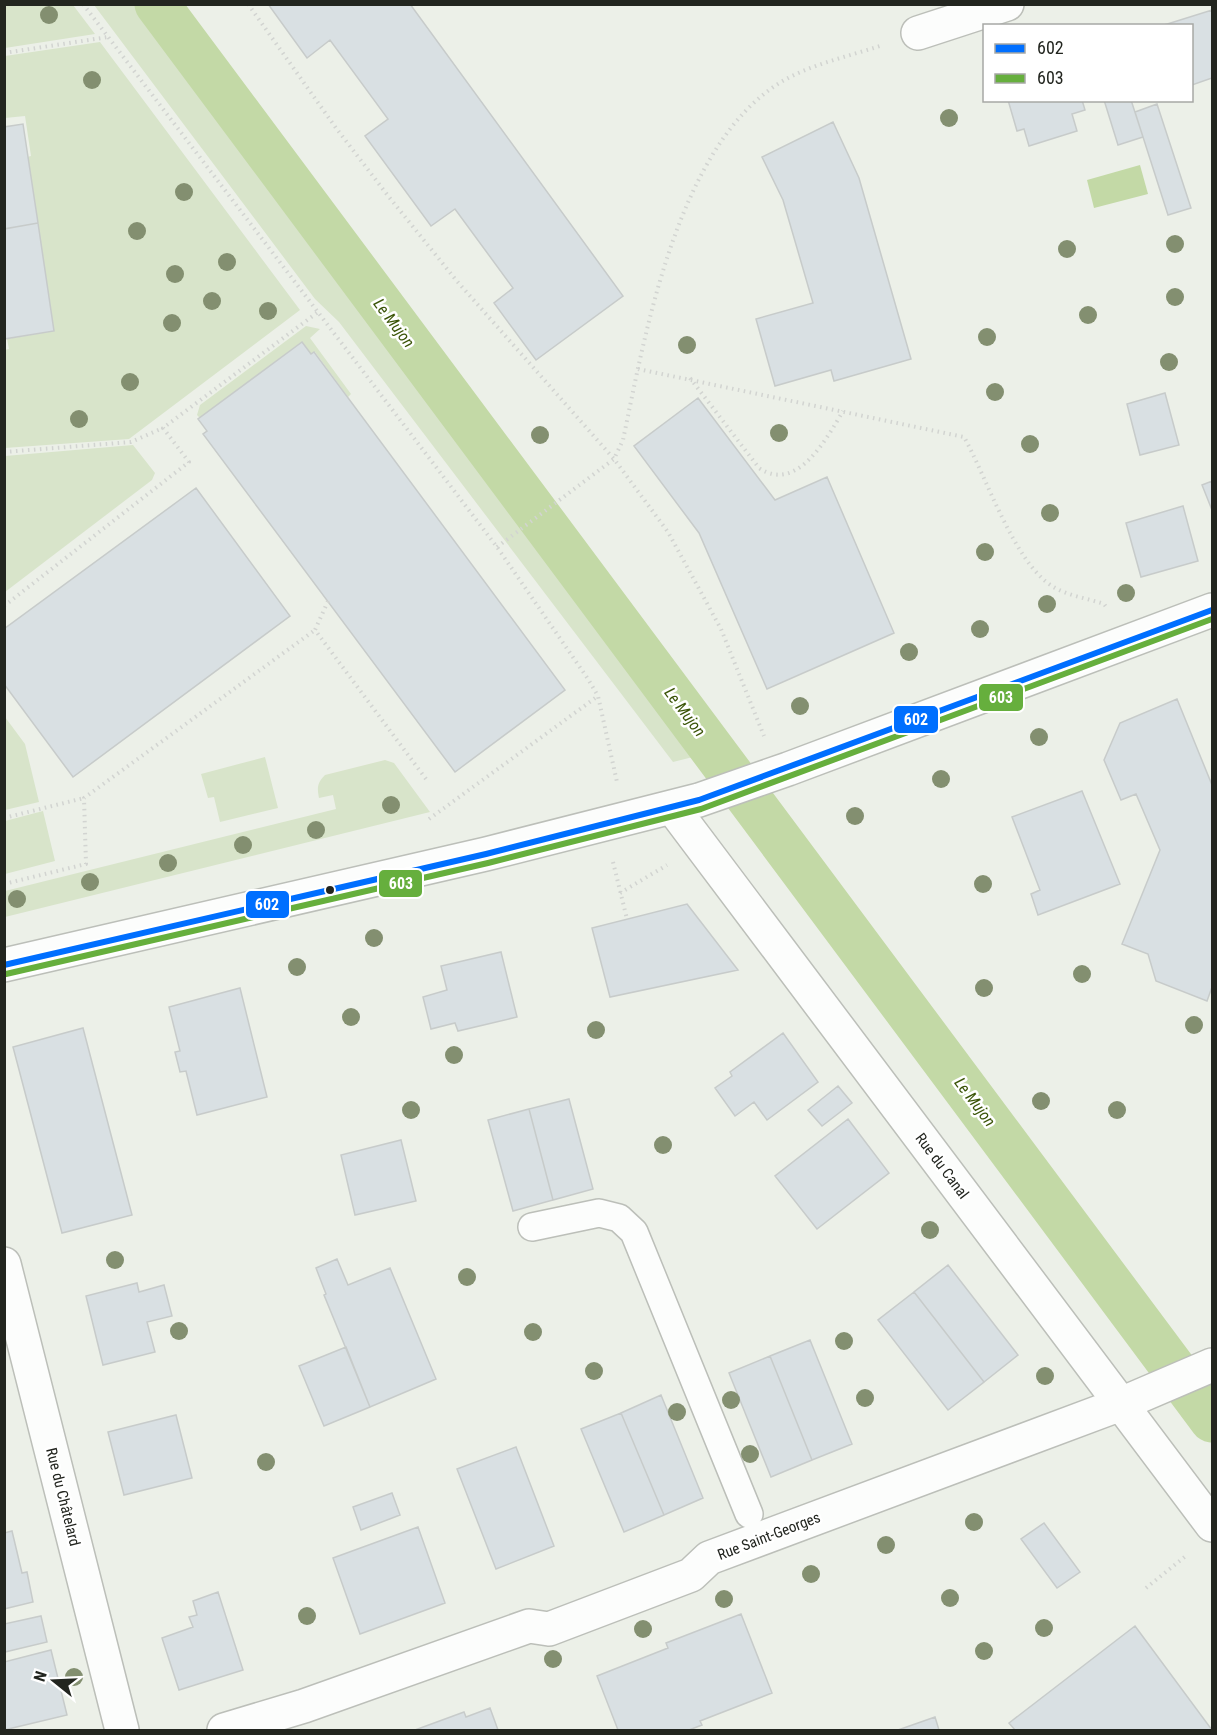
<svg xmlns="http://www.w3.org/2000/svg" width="1217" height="1735" viewBox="0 0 1217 1735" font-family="'Roboto Condensed',sans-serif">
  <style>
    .green { fill: #d8e4ca }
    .water { fill: #c3d9a6 }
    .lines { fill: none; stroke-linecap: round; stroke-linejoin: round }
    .canal { stroke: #c3d9a6; stroke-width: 45 }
    .building { fill: #d9e0e3; stroke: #c7cbca; stroke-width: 1.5 }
    .service-casing { stroke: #bcbfb9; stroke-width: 30 }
    .minor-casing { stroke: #bcbfb9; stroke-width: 36 }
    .path { stroke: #d2d4d1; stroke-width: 4; stroke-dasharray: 1.5 4.5; stroke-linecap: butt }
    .service { stroke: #fcfdfc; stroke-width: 27 }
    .minor { stroke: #fcfdfc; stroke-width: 33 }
    .bus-1-casing { stroke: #fff; stroke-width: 10 }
    .bus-2-casing { stroke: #fff; stroke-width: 10 }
    .bus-1 { stroke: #006fff; stroke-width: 6 }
    .bus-2 { stroke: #66af3d; stroke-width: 6 }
    .tree { fill: #838f70 }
    .bus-dot { fill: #22251f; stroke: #fff; stroke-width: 2 }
    .labels { text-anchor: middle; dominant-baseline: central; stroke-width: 5; stroke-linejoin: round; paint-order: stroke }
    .street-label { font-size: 15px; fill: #22251f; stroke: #fff }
    .water-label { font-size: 16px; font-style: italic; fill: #3a5407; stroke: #fff }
    .line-badge { stroke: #fff; stroke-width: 2 }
    .badge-label { font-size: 16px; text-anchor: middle; font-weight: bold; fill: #fff }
  </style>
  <rect width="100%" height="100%" fill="#ecf0e8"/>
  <path class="green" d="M5,4L73,5L95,34L5,48Z
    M94,5H154L709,753L673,762L339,322L315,299Z
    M100,42L300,310L129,439L5,448L4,350L9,349L7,339L54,331L27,157L31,156L25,116L5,118V56Z
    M306,326L320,329L310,338L351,394L348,397L315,352L311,354L302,342L200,418L197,415L200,405Z
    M133,445L155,473L152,480L5,592V456Z
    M5,717L25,744L39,802L5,810Z
    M265,757L278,808L220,822L214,797L208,798L201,774Z
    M385,760L394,763L430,812L5,917V891L336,809L333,795L319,798C317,788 317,783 325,775Z
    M43,811L55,861L5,874V821Z"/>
  <path class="water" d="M1140,165L1148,194L1094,208L1087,180Z"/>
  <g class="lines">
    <path class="canal" d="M157,4L1212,1420"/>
  </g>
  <path class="building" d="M268,4H410L623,296L536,360L494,303L513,288L455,209L431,226L365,136L388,119L330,40L307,58Z
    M1212,10V78L1192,85V26H1161Z
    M1008,100H1082L1085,110L1072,114L1077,131L1029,146L1024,129L1017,131Z
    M1104,100H1131L1143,137L1118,145Z
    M1157,104L1191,208L1168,215L1135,112Z
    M833,122L859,178L911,359L834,381L831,370L775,386L756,319L813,303L783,200L762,157Z
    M23,124L38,223L4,229V127Z
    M38,223L54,331L4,339V229Z
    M302,342L311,354L314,352L565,690L455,772L203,434L207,431L198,419Z
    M1165,393L1179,445L1140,455L1127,404Z
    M698,398L775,500L827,477L894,633L767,689L699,533L634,446Z
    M1212,481V510L1202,485Z
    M196,488L290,616L73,777L4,684V629Z
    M1183,506L1198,561L1141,577L1126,523Z
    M1177,699L1212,785V987L1207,1001L1156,981L1148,954L1122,944L1160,850L1136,794L1121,800L1104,760L1120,723Z
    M1082,791L1120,884L1038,915L1031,894L1040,890L1012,817Z
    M687,904L738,970L610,997L592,928Z
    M501,952L517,1017L458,1031L455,1023L431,1029L423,997L447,990L441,966Z
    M240,988L267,1097L197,1115L186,1071L180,1072L175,1052L180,1051L169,1007Z
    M83,1028L132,1215L62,1233L13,1047Z
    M783,1033L818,1082L767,1120L754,1102L735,1116L715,1088L732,1076L730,1072Z
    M838,1086L852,1103L822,1126L808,1110Z
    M569,1099L593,1189L553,1200L529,1109Z
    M529,1109L553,1200L513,1211L488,1120Z
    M848,1119L889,1173L817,1229L775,1176Z
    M401,1140L416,1201L355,1215L341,1155Z
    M337,1259L348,1285L390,1268L436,1379L370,1407L324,1295L326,1294L316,1268Z
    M948,1265L1018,1355L984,1382L914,1292Z
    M137,1283L139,1292L164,1285L172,1316L147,1322L155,1352L103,1365L86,1296Z
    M914,1292L984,1382L948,1410L878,1320Z
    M810,1340L852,1444L812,1460L770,1356Z
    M346,1347L370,1407L324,1426L299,1366Z
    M770,1356L812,1460L771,1477L729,1373Z
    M661,1395L703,1498L664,1515L621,1413Z
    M621,1413L664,1515L624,1532L581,1429Z
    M176,1415L192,1478L124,1495L108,1432Z
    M516,1447L554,1546L496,1569L457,1469Z
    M392,1493L400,1515L361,1530L353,1507Z
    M1044,1523L1080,1572L1057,1588L1021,1539Z
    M418,1527L445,1603L360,1634L333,1558Z
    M12,1531L22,1573L27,1572L33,1602L4,1609V1533Z
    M218,1592L243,1670L179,1690L162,1638L193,1627L189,1617L197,1615L193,1601Z
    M741,1614L772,1693L700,1721L702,1725L689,1730H618L597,1676L668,1648L666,1643Z
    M41,1616L47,1642L5,1652L4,1624Z
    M1135,1626L1212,1730H1015L1009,1723Z
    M51,1650L67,1715L4,1730V1662Z
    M490,1708L498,1730H415L464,1712L466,1717Z
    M935,1717L939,1730H898Z"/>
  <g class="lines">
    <g class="service-casing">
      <path id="service" d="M532,1227L599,1213L619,1218L634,1232L749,1514"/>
    </g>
    <g class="minor-casing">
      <path id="minor" d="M918,33L1007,4
        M672,807L1212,1525
        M4,965L486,854L699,800L788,769L1212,610
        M4,1264L122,1730
        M224,1730L304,1706L529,1626L549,1629L691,1575L709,1558L1121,1404L1212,1365"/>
    </g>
    <path class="path" d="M83,4L497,547L588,679L598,696L617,782
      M248,4L336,128L389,197L456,280L614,459L668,532L721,629L764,736
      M4,53L108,37
      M638,369L964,437C987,478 1014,562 1052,586C1067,596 1087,598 1104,604L1107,608
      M690,378L759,468C797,494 827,438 843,411
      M4,452L131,442L163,428
      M497,547L614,459L623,440C646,330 678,145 781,82C811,64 850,56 883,45
      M328,601L315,630L426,779
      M4,606L189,462L163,428L318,312
      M4,818L84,798
      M429,819L598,696
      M613,862L627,919
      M4,884L86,864L84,798L315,630
      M620,893L667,865
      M1146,1588L1187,1555"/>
    <use href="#service" class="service"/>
    <use href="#minor" class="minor"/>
    <g class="bus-1-casing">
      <path id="bus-1" d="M4,965L486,854L699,800L1212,610"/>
    </g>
    <g class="bus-2-casing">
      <path id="bus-2" d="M6,974L488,863L701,809L1212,619"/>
    </g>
    <use href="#bus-1" class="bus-1"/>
    <use href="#bus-2" class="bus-2"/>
  </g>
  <g class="tree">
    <circle cx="49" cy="15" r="9"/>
    <circle cx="92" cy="80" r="9"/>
    <circle cx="949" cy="118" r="9"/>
    <circle cx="184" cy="192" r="9"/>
    <circle cx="137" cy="231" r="9"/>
    <circle cx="1175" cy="244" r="9"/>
    <circle cx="1067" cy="249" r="9"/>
    <circle cx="227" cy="262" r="9"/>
    <circle cx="175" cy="274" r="9"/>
    <circle cx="1175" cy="297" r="9"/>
    <circle cx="212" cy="301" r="9"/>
    <circle cx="268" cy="311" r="9"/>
    <circle cx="1088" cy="315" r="9"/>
    <circle cx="172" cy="323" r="9"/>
    <circle cx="987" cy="337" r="9"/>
    <circle cx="687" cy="345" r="9"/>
    <circle cx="1169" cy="362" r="9"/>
    <circle cx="130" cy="382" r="9"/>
    <circle cx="995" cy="392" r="9"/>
    <circle cx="79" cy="419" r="9"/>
    <circle cx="779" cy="433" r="9"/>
    <circle cx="540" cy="435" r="9"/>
    <circle cx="1030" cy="444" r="9"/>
    <circle cx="1050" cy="513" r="9"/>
    <circle cx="985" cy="552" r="9"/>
    <circle cx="1126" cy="593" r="9"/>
    <circle cx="1047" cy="604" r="9"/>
    <circle cx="980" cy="629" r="9"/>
    <circle cx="909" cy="652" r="9"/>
    <circle cx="800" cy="706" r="9"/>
    <circle cx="1039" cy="737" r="9"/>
    <circle cx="941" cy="779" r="9"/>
    <circle cx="391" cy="805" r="9"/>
    <circle cx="855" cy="816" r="9"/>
    <circle cx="316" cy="830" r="9"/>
    <circle cx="243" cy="845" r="9"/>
    <circle cx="168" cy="863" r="9"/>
    <circle cx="90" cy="882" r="9"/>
    <circle cx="983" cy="884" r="9"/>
    <circle cx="17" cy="899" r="9"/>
    <circle cx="374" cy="938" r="9"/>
    <circle cx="297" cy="967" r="9"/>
    <circle cx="1082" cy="974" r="9"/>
    <circle cx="984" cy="988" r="9"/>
    <circle cx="351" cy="1017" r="9"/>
    <circle cx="1194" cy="1025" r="9"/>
    <circle cx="596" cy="1030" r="9"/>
    <circle cx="454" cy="1055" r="9"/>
    <circle cx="1041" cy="1101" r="9"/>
    <circle cx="411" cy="1110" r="9"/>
    <circle cx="1117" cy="1110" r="9"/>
    <circle cx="663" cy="1145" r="9"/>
    <circle cx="930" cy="1230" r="9"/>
    <circle cx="115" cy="1260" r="9"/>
    <circle cx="467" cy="1277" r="9"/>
    <circle cx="179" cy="1331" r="9"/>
    <circle cx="533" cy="1332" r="9"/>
    <circle cx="844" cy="1341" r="9"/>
    <circle cx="594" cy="1371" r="9"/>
    <circle cx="1045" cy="1376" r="9"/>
    <circle cx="865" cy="1398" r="9"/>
    <circle cx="731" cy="1400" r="9"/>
    <circle cx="677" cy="1412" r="9"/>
    <circle cx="750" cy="1454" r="9"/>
    <circle cx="266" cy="1462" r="9"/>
    <circle cx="974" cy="1522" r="9"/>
    <circle cx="886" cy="1545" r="9"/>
    <circle cx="811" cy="1574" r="9"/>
    <circle cx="950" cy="1598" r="9"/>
    <circle cx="724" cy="1599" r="9"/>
    <circle cx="307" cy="1616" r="9"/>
    <circle cx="1044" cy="1628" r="9"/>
    <circle cx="643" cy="1629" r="9"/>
    <circle cx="984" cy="1651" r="9"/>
    <circle cx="553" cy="1659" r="9"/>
    <circle cx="74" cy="1677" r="9"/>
  </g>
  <circle class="bus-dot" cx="330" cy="890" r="5"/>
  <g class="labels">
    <g class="street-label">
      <text transform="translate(942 1166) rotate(53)">Rue du Canal</text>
      <text transform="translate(63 1497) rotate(76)">Rue du Châtelard</text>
      <text transform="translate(769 1536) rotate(-21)">Rue Saint-Georges</text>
    </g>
    <g class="water-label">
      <text transform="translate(394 323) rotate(53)">Le Mujon</text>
      <text transform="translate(685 712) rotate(53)">Le Mujon</text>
      <text transform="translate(975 1102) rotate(53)">Le Mujon</text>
    </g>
  </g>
  <g class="line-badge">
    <rect x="978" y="683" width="46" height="29" rx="6" fill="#66af3d"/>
    <rect x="893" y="705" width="46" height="29" rx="6" fill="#006fff"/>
    <rect x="378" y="869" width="45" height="29" rx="6" fill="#66af3d"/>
    <rect x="245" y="890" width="45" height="29" rx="6" fill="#006fff"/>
  </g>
  <g class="badge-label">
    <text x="1001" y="703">603</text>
    <text x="916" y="725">602</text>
    <text x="401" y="889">603</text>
    <text x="267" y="910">602</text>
  </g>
  <rect width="1217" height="1735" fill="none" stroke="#22251f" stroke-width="12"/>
  <rect x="983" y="24" width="210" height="78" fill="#ffffff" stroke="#a7a8a5" stroke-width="1.5"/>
  <rect x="995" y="44" width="30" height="9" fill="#006fff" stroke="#a7a8a5" stroke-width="1.5"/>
  <text x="1037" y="54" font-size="18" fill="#22251f">602</text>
  <rect x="995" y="74" width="30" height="9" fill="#66af3d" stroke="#a7a8a5" stroke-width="1.5"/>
  <text x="1037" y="84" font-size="18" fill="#22251f">603</text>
  <g transform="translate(54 1681) rotate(288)" stroke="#ffffff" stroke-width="4.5" paint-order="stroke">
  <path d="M0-4.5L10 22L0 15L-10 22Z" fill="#22251f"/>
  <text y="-9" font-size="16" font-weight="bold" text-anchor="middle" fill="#22251f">N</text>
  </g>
</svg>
